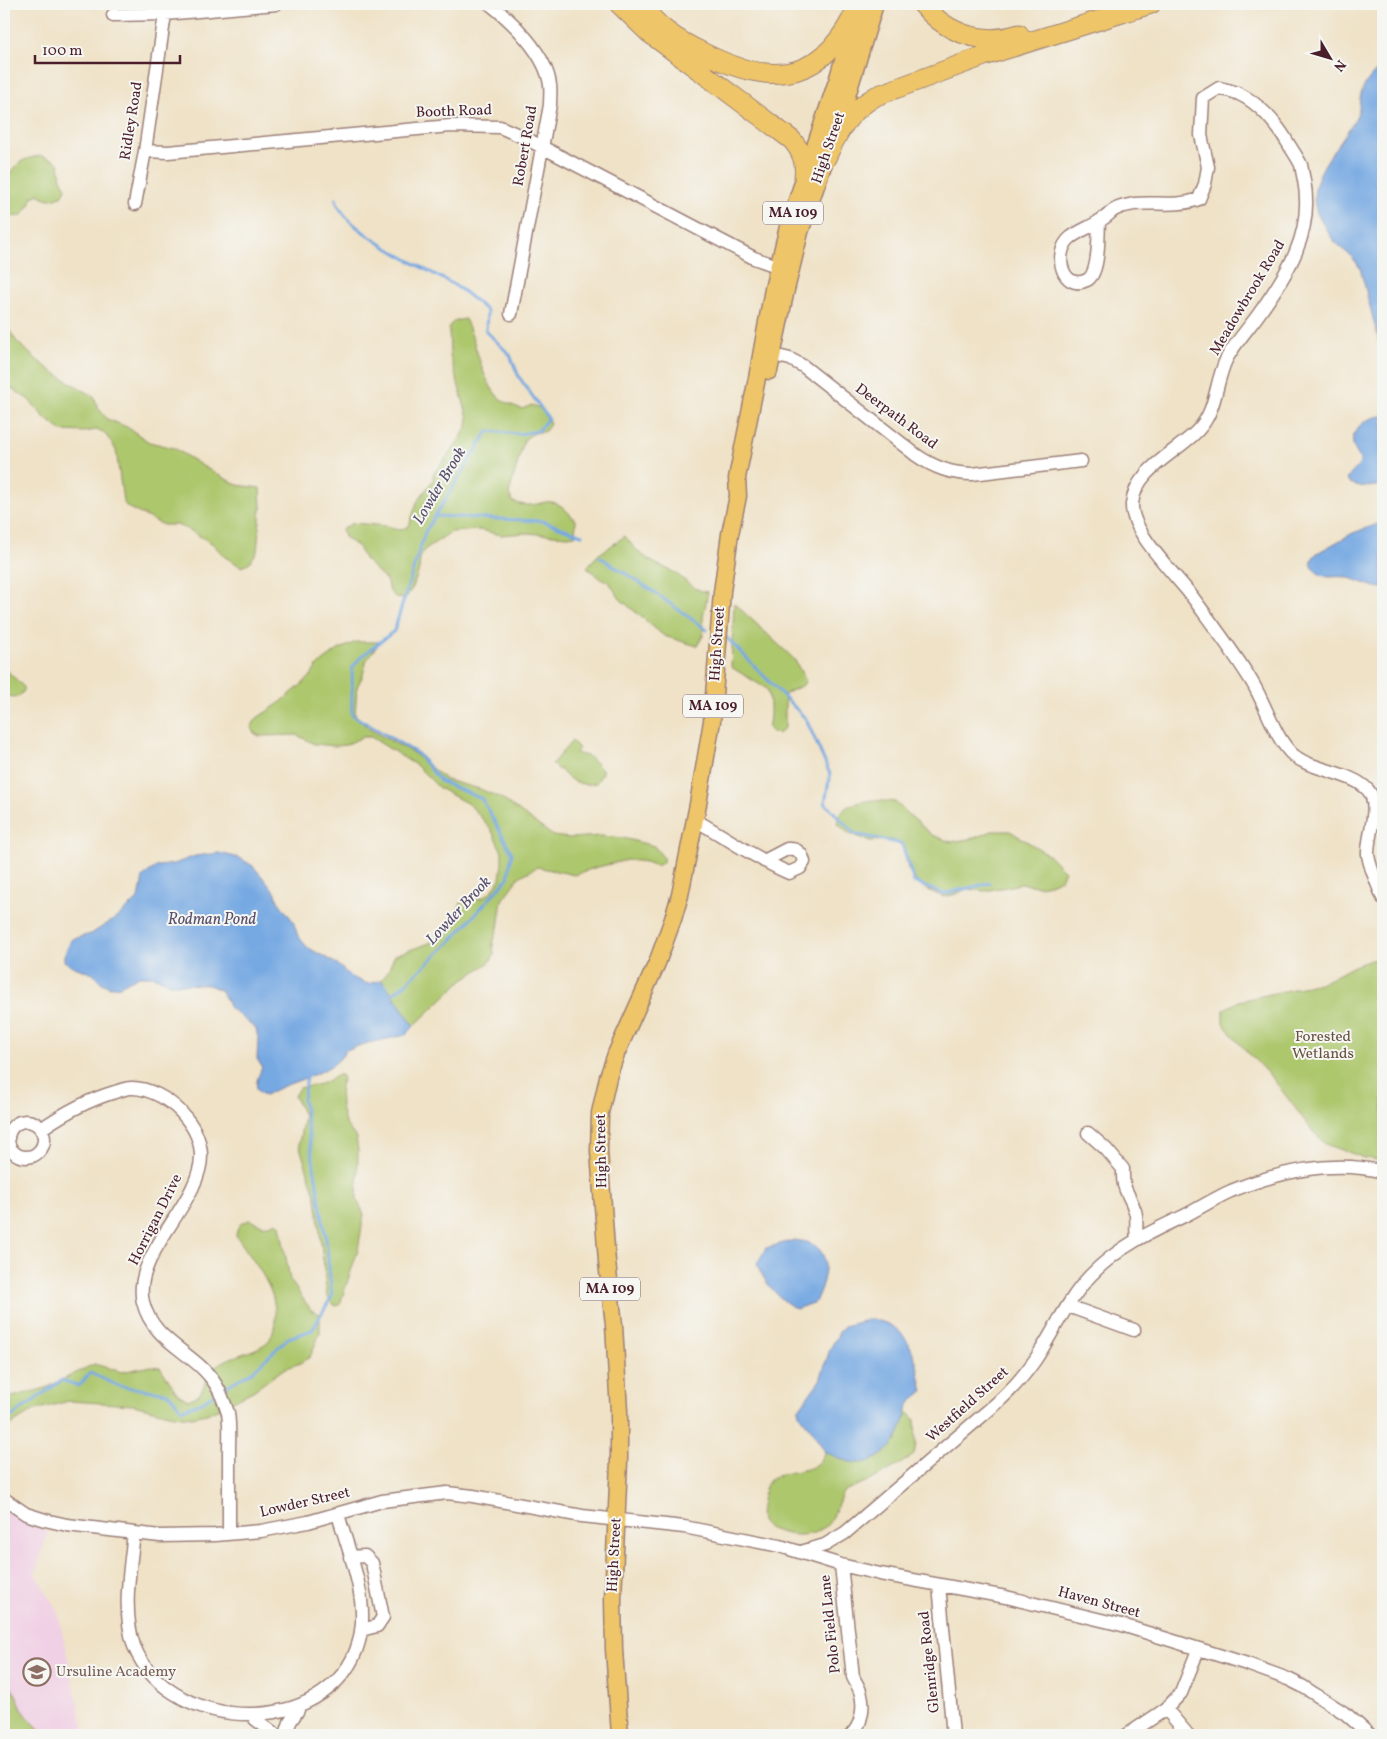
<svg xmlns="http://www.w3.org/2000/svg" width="1387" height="1739" viewBox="0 0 1387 1739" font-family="Vollkorn,serif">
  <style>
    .built { fill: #f0d0e4 }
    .green { fill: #adc76d; stroke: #7c734c }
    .water { fill: #76a8e2; stroke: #606486 }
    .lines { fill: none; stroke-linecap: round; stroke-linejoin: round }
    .stream { stroke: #76a8e2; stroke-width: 3 }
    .minor-casing { stroke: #9c8079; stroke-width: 15 }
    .major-casing { stroke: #9c8079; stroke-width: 19 }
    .highway-casing { stroke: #9c8079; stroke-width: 21 }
    .minor { stroke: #fff; stroke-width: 12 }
    .major { stroke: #eec569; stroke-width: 16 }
    .highway { stroke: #eec569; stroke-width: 19 }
    .labels { text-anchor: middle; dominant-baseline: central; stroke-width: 4; stroke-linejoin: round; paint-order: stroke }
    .shield { fill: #f6f6f2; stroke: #7e6067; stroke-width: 1 }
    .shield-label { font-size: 14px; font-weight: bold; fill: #4a1f2b }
    .street-label { font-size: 15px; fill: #4a1f2b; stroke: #f6f6f2 }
    .park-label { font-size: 15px; fill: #68513f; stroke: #f6f6f2 }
    .education-label { font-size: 15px; fill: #785e54; stroke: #f6f6f2; text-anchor: start }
    .water-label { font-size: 16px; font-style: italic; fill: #594f6b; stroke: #f6f6f2 }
  </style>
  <rect width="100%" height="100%" fill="#f6f6f2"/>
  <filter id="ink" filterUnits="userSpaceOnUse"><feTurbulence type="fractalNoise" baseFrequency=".02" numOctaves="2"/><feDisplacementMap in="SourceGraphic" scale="10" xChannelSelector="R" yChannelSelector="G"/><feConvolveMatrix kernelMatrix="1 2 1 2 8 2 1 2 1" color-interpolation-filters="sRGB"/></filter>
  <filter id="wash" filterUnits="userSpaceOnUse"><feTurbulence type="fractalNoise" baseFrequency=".0096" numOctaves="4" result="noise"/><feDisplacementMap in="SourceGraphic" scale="20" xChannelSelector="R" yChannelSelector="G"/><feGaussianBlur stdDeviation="1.12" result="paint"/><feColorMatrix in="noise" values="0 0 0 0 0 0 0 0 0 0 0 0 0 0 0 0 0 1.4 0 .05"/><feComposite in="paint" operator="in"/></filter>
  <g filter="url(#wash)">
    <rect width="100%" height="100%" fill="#efe2c7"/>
    <path class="built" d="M4,1506L34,1526L48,1531L35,1574L57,1609L85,1735H4Z"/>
    <path class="green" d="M42,156L54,160L59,164L61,179L66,188L63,195C52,200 48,201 39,194L32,197L30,205L21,216L7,217C0,203 5,177 16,166C22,159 32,157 42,156Z
      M465,319C477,343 479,372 495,393C501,402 512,405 522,409L532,405L542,409L550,423C545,434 545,431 535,433C531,434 527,438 524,440L509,494L513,502C545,514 546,484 576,521L575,535L568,536L526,533L501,535L480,530L451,532L424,550L420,558L419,570L413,587L405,599L396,598L389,590L386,580L364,559L358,547L344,537L342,529L353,523L387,526L401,530L409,526L417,502L433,480V474L455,447L467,427L468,418L450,356L449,326L455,321Z
      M4,322L17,342L37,360L53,372L94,397L99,409L107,419L127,427L149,442L174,448L204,467L237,485L260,488L261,508L257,552L250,562L242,567L225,557L213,544L191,531L177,525H163L127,507L123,501L116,450L104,432L96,430L85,432L62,431L45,418L29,400L10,387L4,377Z
      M625,536C631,544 636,551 644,556C653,564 665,567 675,573C684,579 696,592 708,592L703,617V636L697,646L664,636L620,599L609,582L600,578L587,567L598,555Z
      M734,603L794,659L806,681L803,685L785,694V728L778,734L773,733L768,728C771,717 771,700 767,689L731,667Z
      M356,642H380L366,661L363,675L357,687L355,714L369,729L415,754L446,780L480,789L501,798L553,836L570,838L601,836L623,838L654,846L663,857V863L656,866L646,862L627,860L594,868L575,875L537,867L519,877L502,900L498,928L493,943L494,955L490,962L461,981L414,1026L387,986L381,980C389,973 390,964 395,955C412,948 445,942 453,925C458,917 457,907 463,900L482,898L492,891L500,879L502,864V852L491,829L470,805L439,788L417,766L371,737H362L346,745L335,746L314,744L297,735L259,736L253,732L251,727L257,718L281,702L301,685L310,677L318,665L338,650Z
      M4,668L24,687V691L18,697L4,696Z
      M572,741L579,748L576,753L590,757L602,769V774L596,783C581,787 569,781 560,769L558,770L552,764Z
      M873,800L895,802L932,835L951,842L974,838L992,831H1010L1049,855L1065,871L1061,879L1050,884L1039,886L1021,884L985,891L967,889L956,894L944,897L927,890L917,882L908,869L905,854L902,845L892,840L870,841L848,833L837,823C842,803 856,803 873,800Z
      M1380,957L1383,962V1161L1365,1158L1325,1144L1314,1133L1274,1080L1236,1040L1223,1023V1010L1239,1001L1324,982L1354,966Z
      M338,1075H341L343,1078L340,1085L341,1107L345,1123L356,1138L358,1150L357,1200L364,1214L358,1250L340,1304L337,1306L334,1305L327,1296L316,1198L299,1144L304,1115L294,1096L299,1088L321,1084Z
      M251,1220C261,1225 266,1228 277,1222L280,1225L290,1280L311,1310L320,1314V1333L310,1357L298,1364L285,1368L253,1391L207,1414L192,1417L173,1415L133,1405L69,1401L35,1410L4,1429V1399L46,1388L94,1364L122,1372L151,1366L160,1367L178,1394L188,1400L199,1395C204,1388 206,1379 211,1372C224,1355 249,1355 265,1344C271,1340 272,1334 274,1328C282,1291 254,1264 236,1235C238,1225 240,1222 251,1220Z
      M907,1411L915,1419L916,1444L914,1455L897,1466L873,1479L844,1491C837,1501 836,1516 827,1525C812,1539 790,1536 773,1530C768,1528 763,1526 761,1521C758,1514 764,1490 767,1484C775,1470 803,1474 816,1465C820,1462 822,1456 825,1452L857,1463L897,1441Z
      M4,1678C14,1687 17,1698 23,1710C28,1719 38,1727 45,1735H4Z"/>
    <path class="water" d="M1383,64V173L1377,175L1374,179C1377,189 1381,191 1383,199V357L1360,268C1351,253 1344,252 1334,241C1329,234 1322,223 1318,215C1301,178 1344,144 1358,113C1360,107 1359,101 1361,94C1365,81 1373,74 1383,64Z
      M1383,416V484C1372,488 1359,488 1348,482L1347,478C1351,473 1358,468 1360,463C1361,457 1354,451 1353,445C1350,428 1369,416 1383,416Z
      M1383,522V588C1369,587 1358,580 1345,577C1340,576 1334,577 1329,577C1315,575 1305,564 1317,553L1353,533Z
      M219,853L240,858L253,866L276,893L278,901L293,921L298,936L307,947L337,964L351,977L368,984L381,980L387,986L414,1026L406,1035L368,1043L346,1050C334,1075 289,1080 266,1095C250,1092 258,1078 262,1067L257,1059L258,1038L256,1029L229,1007L226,999L220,990L209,985L171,984L153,976H139L120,986L110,987L102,983L93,974L72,966L64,961V955L72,939L91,934L116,918L137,900L140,894L143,877L150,871L158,866L174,864L195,856Z
      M794,1240C799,1241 805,1241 810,1243C835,1253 823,1285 815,1302L796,1309C779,1299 764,1283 757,1264L766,1248Z
      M871,1319C877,1321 885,1322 890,1325C914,1337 918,1369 923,1392C902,1406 910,1409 901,1430C895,1447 877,1463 858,1463C847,1463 835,1456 825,1452L813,1432L800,1416L798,1410L820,1380L830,1349L840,1331L844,1326Z"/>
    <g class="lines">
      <path class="stream" d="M336,199C342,231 426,268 454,285C466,292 476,302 487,311L486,331L510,355L519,377L548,418L538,431L519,434L488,431L425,532L394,631L361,657L352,668C353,684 351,699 352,715L418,754L440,781L482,799L512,853L508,878L452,940L404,985L390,996
        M435,516L542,521L582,535
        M600,557L651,590L707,630
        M727,638L806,719L830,774L825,803L855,834L902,844L914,882L943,894L990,883
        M221,1389L252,1372L288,1338L312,1330L332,1296L326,1239L303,1099L308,1072
        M4,1422L62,1380L79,1386L90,1373L119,1386L168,1393L182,1409L202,1402L216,1393"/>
    </g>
  </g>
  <g filter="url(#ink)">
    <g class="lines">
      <g class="minor-casing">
        <path id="minor" d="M490,4C513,22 546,54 550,85C551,91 550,98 550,105L511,314
          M113,15L165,14L276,4
          M145,151L168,152L450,126L500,127L523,137L754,258L785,269
          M135,204L145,151L165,14
          M1099,221C1098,235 1100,273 1087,280C1063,292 1052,254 1070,238C1080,230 1094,226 1104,218C1108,216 1111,211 1116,209C1121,206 1129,205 1134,204C1156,202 1178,207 1199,199L1205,184L1208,167L1201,135L1203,98L1219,88C1226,90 1233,91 1239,94C1259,103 1277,124 1288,143C1292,150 1298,158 1301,165C1302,170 1303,176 1304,180C1314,233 1288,273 1258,315C1248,329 1234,344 1226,360C1215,383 1217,410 1198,430C1178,452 1135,469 1132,504C1130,531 1174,573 1191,595C1212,624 1234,652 1252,682C1266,705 1273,734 1291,753C1309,771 1351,771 1368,790C1381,804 1367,837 1368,855C1370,869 1378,885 1383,898
          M765,353L790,359L803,366L916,455C933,467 951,474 972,474L1081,461
          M695,820C726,837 756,859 789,873L800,868L804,862C802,853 798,848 787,849L764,861
          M8 1139a18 18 0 1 1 36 0a18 18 0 1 1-36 0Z
          M41,1129C64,1113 88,1100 115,1092C120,1091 125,1088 130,1088C148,1087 168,1099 180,1111C191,1123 200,1136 201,1154C203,1201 131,1255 143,1302C153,1343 196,1352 216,1385C221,1393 225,1404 228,1413C230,1425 229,1439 229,1451C229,1479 229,1506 229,1534
          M1088,1133L1106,1149L1123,1169C1122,1193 1129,1191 1135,1211C1138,1220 1135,1229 1137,1239
          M1068,1306L1134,1330
          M4,1499L26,1514L45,1520L67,1525L160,1536L215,1535L261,1531L308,1522L382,1501L447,1493L473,1496L582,1516L684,1527L780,1546L841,1565L880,1574L1006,1597L1122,1625L1247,1664L1288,1679L1302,1686L1346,1714L1370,1735
          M134,1533C130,1570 122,1610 134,1646C171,1739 343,1739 361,1632C367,1594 348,1550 338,1514
          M801,1552L825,1545L845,1533L997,1403C1011,1390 1024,1376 1035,1360C1054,1332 1067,1300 1091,1275C1118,1247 1150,1232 1184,1216C1200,1208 1215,1198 1231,1191C1278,1172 1333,1159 1383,1172
          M350,1557L365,1556L372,1563L383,1617L377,1626L361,1630
          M841,1565L853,1677C855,1681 858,1686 860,1691C865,1705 862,1725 851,1735
          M939,1585L953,1735
          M1166,1709L1188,1735
          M255,1719L276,1735
          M286,1735L290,1722L298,1710
          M1127,1735L1166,1709L1181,1693L1198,1650"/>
      </g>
      <g class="major-casing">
        <path id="major" d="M769,371L785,294L800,232L845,102L875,4
          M620,1735L614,1649L613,1599L619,1461V1412L614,1325L607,1262L599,1151L600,1113L608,1077L616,1054L657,963L673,919L680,895L698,804L712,721L722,592L730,534L738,496L737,478L757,378L773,289L788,227L837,81L855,20"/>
      </g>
      <g class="highway-casing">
        <path id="highway" d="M619,4L648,32L792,140C802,152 806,162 804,178
          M642,4C655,27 680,42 704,53C775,89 825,81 859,4
          M922,4C947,34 982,46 1019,34
          M825,160C838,132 847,113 876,96L984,56L1151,4"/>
      </g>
      <use href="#minor" class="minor"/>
      <use href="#major" class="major"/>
      <use href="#highway" class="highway"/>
    </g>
  </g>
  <defs>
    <g id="school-ring" transform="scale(1.4375)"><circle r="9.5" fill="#f6f6f2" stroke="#8d6e63" stroke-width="1.5"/><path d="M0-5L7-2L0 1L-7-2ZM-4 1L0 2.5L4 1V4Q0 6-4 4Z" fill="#8d6e63"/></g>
  </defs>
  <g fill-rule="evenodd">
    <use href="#school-ring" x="37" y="1672"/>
  </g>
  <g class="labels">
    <g class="shield">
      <rect x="763" y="201.5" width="60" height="23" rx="4"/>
      <rect x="683" y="694.5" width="60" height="23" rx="4"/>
      <rect x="580" y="1277.5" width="60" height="23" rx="4"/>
    </g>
    <g class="shield-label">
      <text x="793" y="213">MA 109</text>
      <text x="713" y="706">MA 109</text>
      <text x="610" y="1289">MA 109</text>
    </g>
    <g class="street-label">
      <text transform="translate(454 112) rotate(-2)">Booth Road</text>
      <text transform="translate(132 121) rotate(-81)">Ridley Road</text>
      <text transform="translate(526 146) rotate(-80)">Robert Road</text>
      <text transform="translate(829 148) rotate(-71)">High Street</text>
      <text transform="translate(1248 298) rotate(-59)">Meadowbrook Road</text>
      <text transform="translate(896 417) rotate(37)">Deerpath Road</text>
      <text transform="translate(718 644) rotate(-86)">High Street</text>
      <text transform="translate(602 1151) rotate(-91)">High Street</text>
      <text transform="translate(156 1220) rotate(-63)">Horrigan Drive</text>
      <text transform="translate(968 1405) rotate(-42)">Westfield Street</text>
      <text transform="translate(305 1503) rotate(-13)">Lowder Street</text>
      <text transform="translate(615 1555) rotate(-87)">High Street</text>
      <text transform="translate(1099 1603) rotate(15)">Haven Street</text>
      <text transform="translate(831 1624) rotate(-96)">Polo Field Lane</text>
      <text transform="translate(930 1662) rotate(-96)">Glenridge Road</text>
    </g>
    <g class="park-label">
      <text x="1323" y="1037">Forested<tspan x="1323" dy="17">Wetlands</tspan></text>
    </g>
    <g class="education-label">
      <text x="56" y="1672">Ursuline Academy</text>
    </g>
    <g class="water-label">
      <text transform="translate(440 486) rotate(-59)">Lowder Brook</text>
      <text transform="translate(459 911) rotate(-47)">Lowder Brook</text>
      <text x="212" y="920">Rodman Pond</text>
    </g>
  </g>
  <rect width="1387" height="1739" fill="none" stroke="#f6f6f2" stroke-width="20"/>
  <g transform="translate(1330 58) rotate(128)" stroke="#f6f6f2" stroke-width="4" paint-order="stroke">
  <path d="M0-4L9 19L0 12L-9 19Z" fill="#4a1f2b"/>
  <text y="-8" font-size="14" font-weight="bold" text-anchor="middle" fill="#4a1f2b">N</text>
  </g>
  <path d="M35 55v8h145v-8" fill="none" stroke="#4a1f2b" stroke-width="2.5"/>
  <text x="42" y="55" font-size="15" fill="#4a1f2b" stroke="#f6f6f2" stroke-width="4" paint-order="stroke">100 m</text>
</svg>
